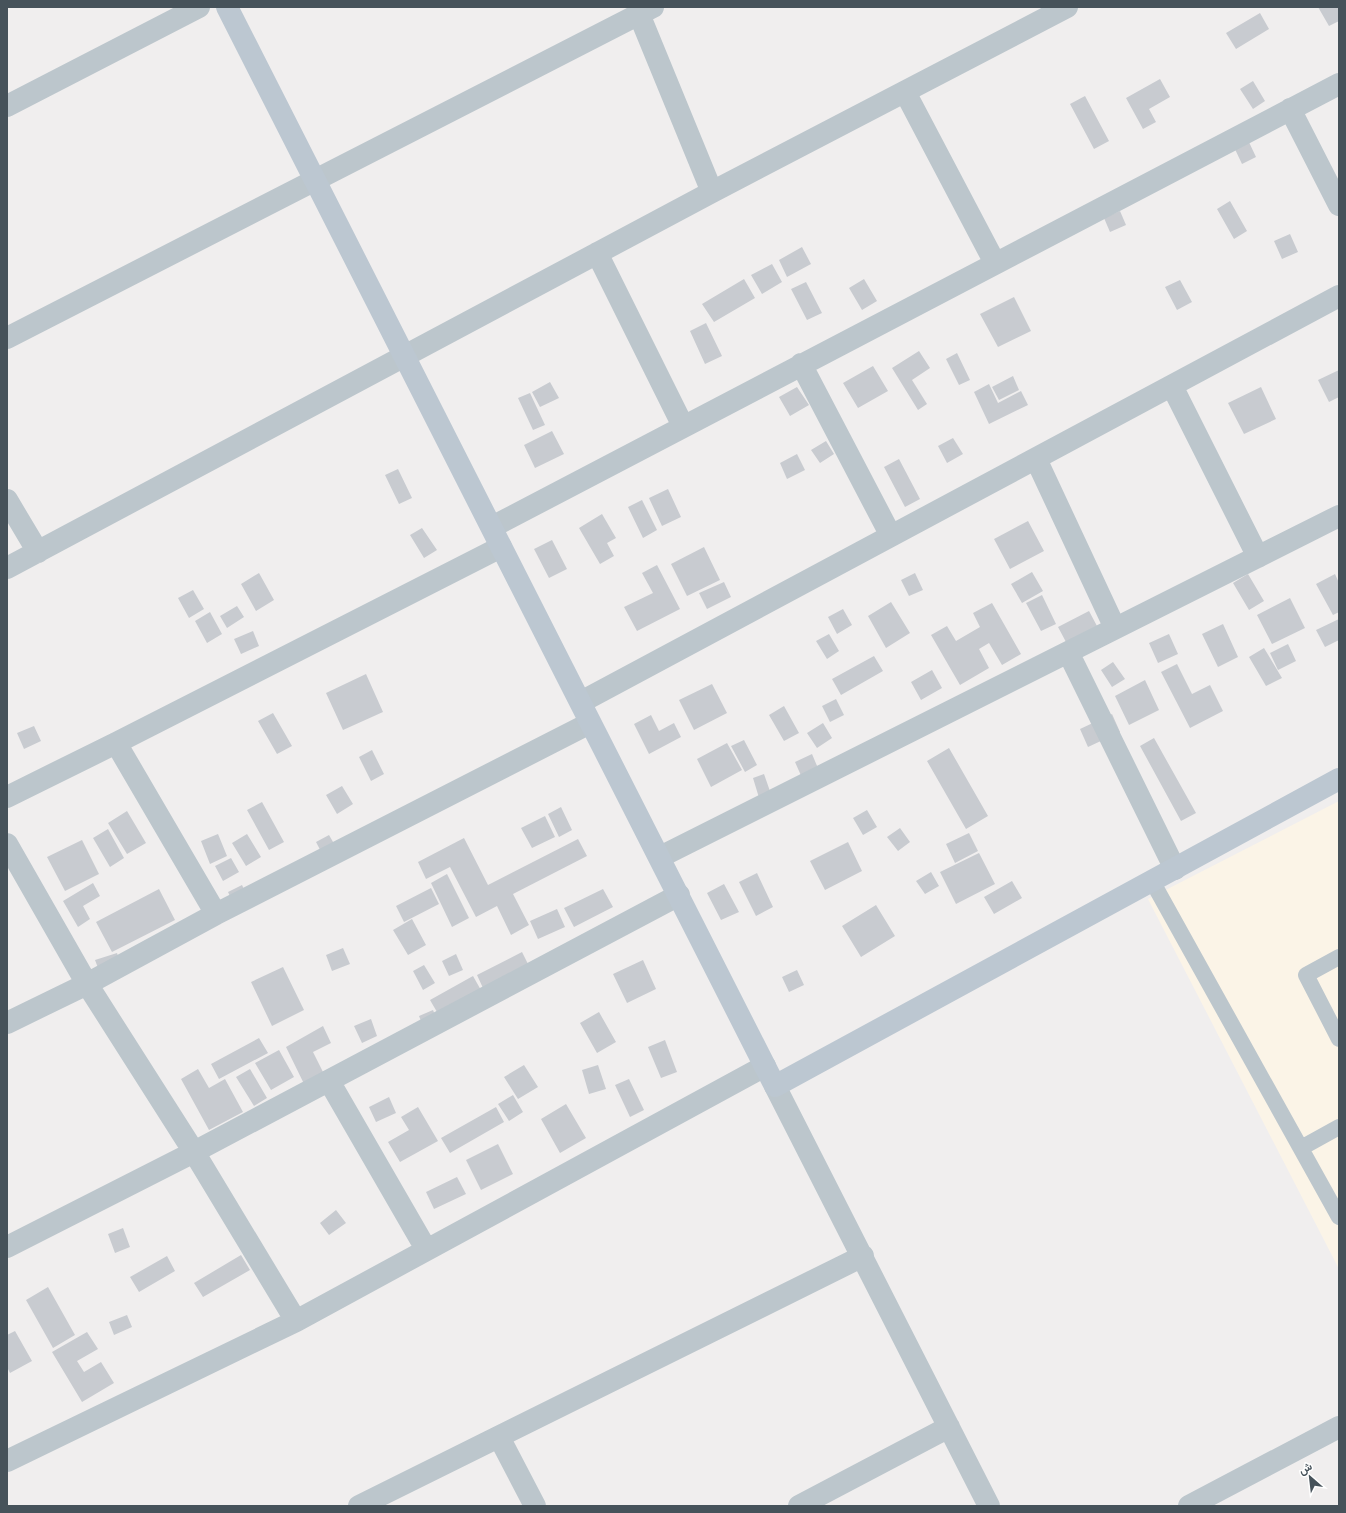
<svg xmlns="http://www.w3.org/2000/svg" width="1346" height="1513" viewBox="0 0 1346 1513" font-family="'Fira Sans Condensed',Vazirmatn,sans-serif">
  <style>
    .commercial { fill: #fbf4e7 }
    .building { fill: #c8cbd0 }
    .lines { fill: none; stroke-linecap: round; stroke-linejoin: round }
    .lane { stroke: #bcc6cc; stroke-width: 16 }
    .street { stroke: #bcc6cc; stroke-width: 22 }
    .secondary { stroke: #bcc7d1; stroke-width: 22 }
  </style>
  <rect width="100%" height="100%" fill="#f0eeee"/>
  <path class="commercial" d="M1339,801V1269L1148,899Z"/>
  <path class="building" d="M1318,7H1339V21L1329,26Z
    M1260,13L1269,29L1236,49L1226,33Z
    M1160,79L1170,97L1149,109L1156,122L1143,129L1126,98Z
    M1253,81L1265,101L1253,109L1240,89Z
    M1085,96L1109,141L1094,149L1070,104Z
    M1247,138L1256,157L1242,164L1233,145Z
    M1230,201L1247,231L1234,239L1217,209Z
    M1120,211L1126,225L1110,232L1104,218Z
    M1290,234L1298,252L1282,259L1274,241Z
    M802,247L811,264L787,277L779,260Z
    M772,264L782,282L762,294L751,275Z
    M744,279L755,298L714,322L702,304Z
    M864,279L877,301L862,310L849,288Z
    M1180,280L1192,302L1177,310L1165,287Z
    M806,282L822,313L807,320L791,289Z
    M1014,297L1031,331L998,347L980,314Z
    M706,323L722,356L705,364L690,331Z
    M919,351L930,368L912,380L927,404L918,410L892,368Z
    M957,353L970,380L959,385L946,359Z
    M873,366L888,391L858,408L843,383Z
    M1339,370V397L1329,402L1318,380Z
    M1013,376L1019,390L999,400L992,387Z
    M550,382L559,398L540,407L532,392Z
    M989,384L998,403L1021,391L1028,405L989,424L974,392Z
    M797,387L809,405L790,416L779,397Z
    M1261,387L1276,419L1244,434L1228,403Z
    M530,393L545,425L533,430L518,398Z
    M552,431L564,454L535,468L524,445Z
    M953,438L963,454L947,463L938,446Z
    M826,441L834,454L820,463L811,450Z
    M797,454L805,470L787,479L780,463Z
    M899,459L920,499L905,507L884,467Z
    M398,469L412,498L399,504L385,475Z
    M668,489L681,517L662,526L649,498Z
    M642,500L657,530L643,538L628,507Z
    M602,514L616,538L607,543L614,556L600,564L579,528Z
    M1028,521L1044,551L1010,569L994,539Z
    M422,528L437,550L424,558L410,535Z
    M552,540L567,569L549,578L534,549Z
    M704,547L720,580L687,596L671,564Z
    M657,565L680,609L637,631L624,607L653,593L642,573Z
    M1032,572L1043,591L1022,603L1011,584Z
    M259,573L274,600L256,611L241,584Z
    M915,573L923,590L909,596L901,580Z
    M1248,574L1264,601L1249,610L1233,583Z
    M1335,574L1339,583V612L1333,615L1316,584Z
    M724,582L731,597L707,609L699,593Z
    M193,590L204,609L189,618L178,598Z
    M1042,595L1056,624L1041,631L1026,603Z
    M1290,598L1305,628L1272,644L1257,615Z
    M891,602L910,633L886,648L868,616Z
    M992,603L1021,654L1002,665L989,643L979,649L989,668L960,685L931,635L947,626L956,641L980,627L973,613Z
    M237,606L244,617L227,628L220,616Z
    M843,609L852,625L837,634L828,617Z
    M1089,611L1097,626L1066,642L1058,627Z
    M210,612L222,634L207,643L195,621Z
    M1339,619V640L1325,647L1316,630Z
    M1223,624L1238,657L1218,667L1202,634Z
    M253,631L259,646L241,654L234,639Z
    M829,634L839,651L827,659L816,641Z
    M1169,634L1178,654L1158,663L1149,643Z
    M1288,644L1296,661L1278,670L1270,653Z
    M1264,648L1282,678L1266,686L1249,657Z
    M874,656L883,671L841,695L832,679Z
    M1113,662L1125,679L1112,687L1101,670Z
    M1177,664L1192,694L1210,685L1223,711L1190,728L1161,672Z
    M932,670L942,688L921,700L911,682Z
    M366,674L383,712L343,730L326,693Z
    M1145,680L1159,710L1129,725L1115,696Z
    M712,684L727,713L694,730L679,700Z
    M836,699L844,715L830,722L822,706Z
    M784,706L799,733L784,741L769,715Z
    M273,713L292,746L277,754L258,721Z
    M1112,714L1120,732L1088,747L1080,729Z
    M651,715L659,731L674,723L681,737L649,754L634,724Z
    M823,723L832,738L817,748L807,733Z
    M34,726L41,741L24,749L17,733Z
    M1154,738L1196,813L1181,821L1140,746Z
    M744,740L757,765L745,772L731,746Z
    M727,743L742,770L711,787L697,759Z
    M949,748L988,816L966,829L927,761Z
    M372,750L384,774L371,781L359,757Z
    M812,754L820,773L803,780L795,762Z
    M764,774L772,797L760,801L753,778Z
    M342,786L353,804L337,814L326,795Z
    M262,802L284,842L269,850L247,810Z
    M561,807L572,830L559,837L548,814Z
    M867,810L877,827L863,835L853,818Z
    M127,811L146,843L127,854L108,823Z
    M545,816L555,837L532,848L521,828Z
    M900,828L910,842L898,851L887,837Z
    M108,829L124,858L110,867L93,838Z
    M969,833L978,851L955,863L946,844Z
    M218,834L227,856L210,864L201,841Z
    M247,834L261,857L246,866L232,843Z
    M329,835L340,854L326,861L316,842Z
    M464,838L488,885L578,839L587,856L513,894L529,925L511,935L497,906L476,917L450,867L426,879L418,862Z
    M82,840L99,874L65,891L47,857Z
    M848,842L862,871L825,890L810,861Z
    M979,853L995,884L956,904L940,872Z
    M231,858L239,872L223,881L215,866Z
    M931,872L939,886L925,894L916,881Z
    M757,873L773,907L756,916L739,882Z
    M447,874L469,918L452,927L431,883Z
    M1012,881L1022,898L994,914L984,897Z
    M93,883L100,896L83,906L90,919L78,927L63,901Z
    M724,884L739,912L721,920L707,893Z
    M242,885L250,902L236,909L228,892Z
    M431,888L439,904L404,922L396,906Z
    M159,889L175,920L112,952L96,922Z
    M603,889L613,907L574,927L564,908Z
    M876,905L895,936L861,957L842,926Z
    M557,909L565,927L538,939L530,921Z
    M412,919L426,945L408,955L393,930Z
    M343,948L350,964L332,971L326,955Z
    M522,952L534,976L488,999L477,975Z
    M117,953L124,974L103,981L95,960Z
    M456,954L463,970L449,976L442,961Z
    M643,960L656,989L627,1003L613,974Z
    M424,965L435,983L423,990L413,971Z
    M283,967L304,1010L272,1026L251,982Z
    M797,970L804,985L789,992L782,977Z
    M473,976L486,999L444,1024L430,1000Z
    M433,1010L439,1025L425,1031L419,1016Z
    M599,1012L616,1042L597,1053L580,1023Z
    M371,1019L377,1036L362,1043L354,1026Z
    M323,1026L331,1043L313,1052L328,1082L308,1092L286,1047Z
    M259,1038L268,1053L219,1079L211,1064Z
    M665,1040L677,1072L661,1078L648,1047Z
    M279,1050L294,1077L271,1090L255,1063Z
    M524,1065L538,1087L518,1099L504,1077Z
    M598,1065L606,1089L589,1094L582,1070Z
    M198,1069L209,1088L225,1079L243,1112L209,1130L181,1079Z
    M250,1069L267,1098L254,1106L236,1077Z
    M629,1079L644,1110L630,1117L615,1085Z
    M513,1095L523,1112L509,1121L498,1104Z
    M389,1097L396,1113L376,1122L369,1107Z
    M566,1104L586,1138L560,1153L541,1119Z
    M418,1107L438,1141L400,1162L388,1142L409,1130L401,1117Z
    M496,1107L504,1122L450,1153L441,1138Z
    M498,1144L513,1174L481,1190L466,1160Z
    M457,1177L466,1194L434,1209L426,1192Z
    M336,1210L346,1223L329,1235L320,1223Z
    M123,1228L130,1247L115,1253L108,1234Z
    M241,1255L250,1270L203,1297L194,1283Z
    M167,1256L175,1271L139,1292L130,1277Z
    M48,1287L75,1335L53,1348L26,1300Z
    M127,1315L132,1327L114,1335L109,1322Z
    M15,1331L32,1361L10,1373L7,1367V1335Z
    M87,1332L98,1349L77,1361L84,1372L101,1362L114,1383L82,1402L52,1352Z"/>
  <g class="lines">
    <path class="lane" d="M1152,881L1339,1217
      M1339,957L1306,975L1339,1039
      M1301,1148L1339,1127"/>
    <path class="street" d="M639,14L712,192
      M905,92L995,263
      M7,106L199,7
      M1290,109L1339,205
      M597,253L683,426
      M7,338L653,7
      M801,364L891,536
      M1172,386L1258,557
      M1036,459L1115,628
      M7,500L38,552
      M492,527L1339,84
      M7,568L712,192L1067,7
      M1068,652L1175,869
      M581,702L1339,296
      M116,743L216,914
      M7,797L116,743L501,547
      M7,844L87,984L194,1152L296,1321
      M660,857L1339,516
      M7,1023L87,984L216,914L590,723
      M329,1081L426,1249
      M775,1086L989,1506
      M7,1247L194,1152L679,895
      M499,1437L535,1506
      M7,1461L296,1321L765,1066
      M359,1506L863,1256
      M799,1506L949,1427
      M1189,1506L1339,1427"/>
    <path class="secondary" d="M227,7L775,1086L1339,779"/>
  </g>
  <rect width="1346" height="1513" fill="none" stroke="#46525a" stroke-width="16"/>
  <g transform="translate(1310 1477) rotate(332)" stroke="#ffffff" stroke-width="3" paint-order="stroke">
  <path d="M0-3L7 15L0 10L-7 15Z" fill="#46525a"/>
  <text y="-6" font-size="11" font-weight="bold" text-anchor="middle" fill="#46525a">ش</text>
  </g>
</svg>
